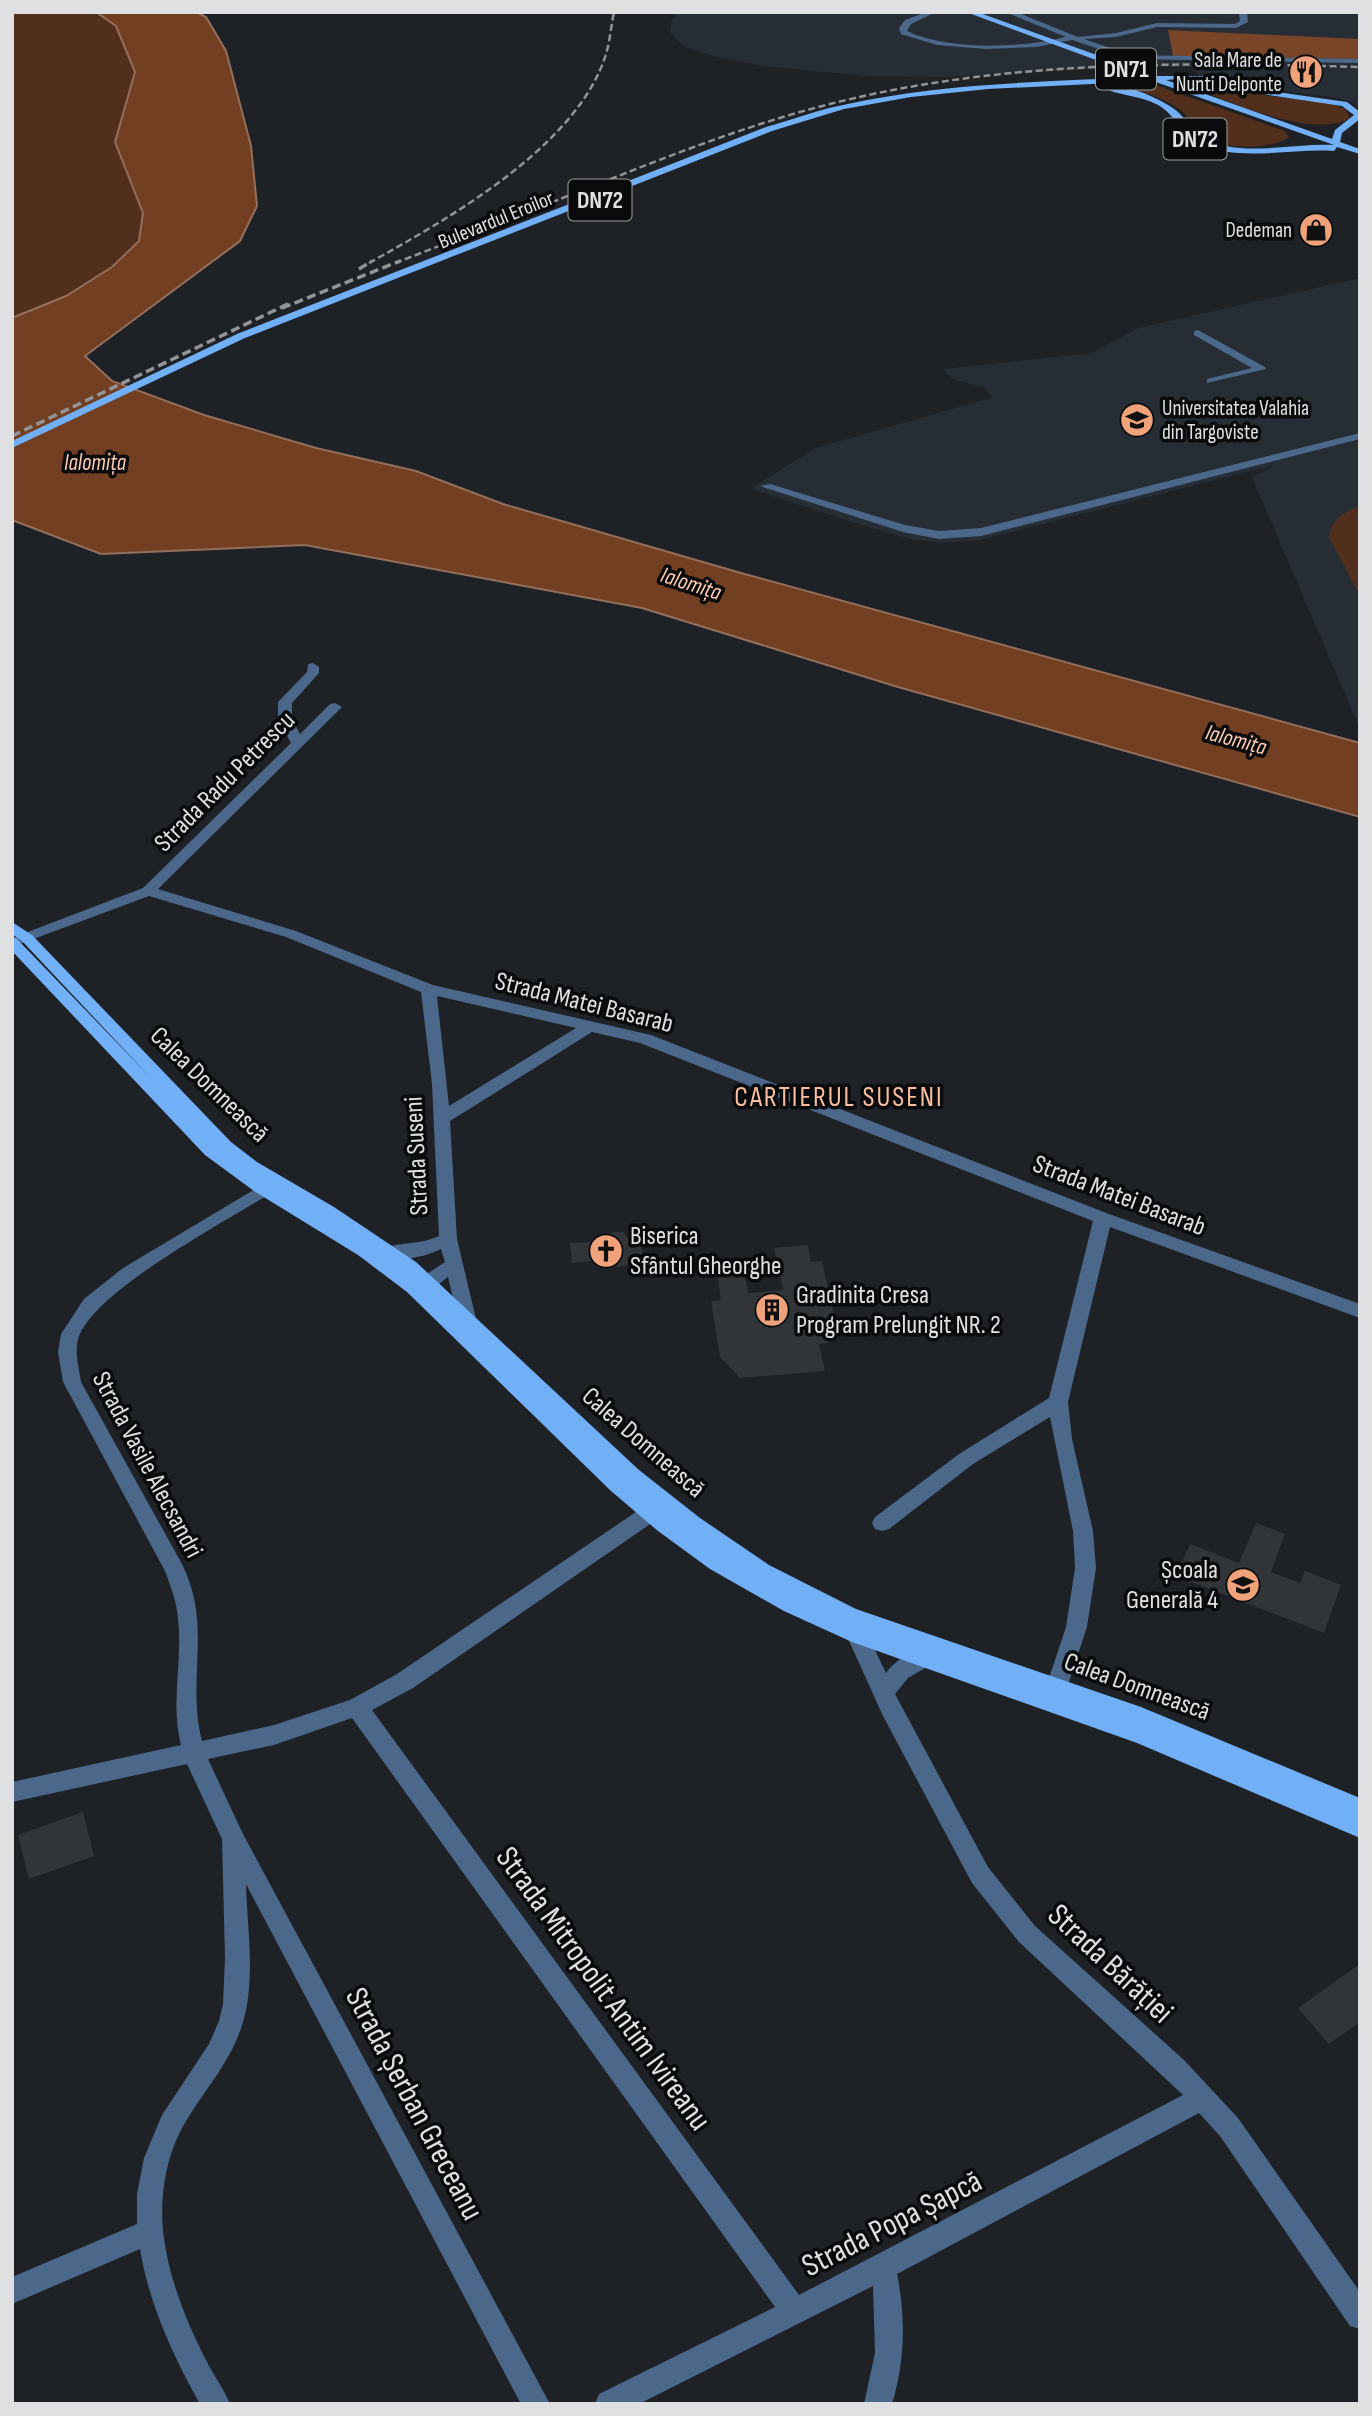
<svg xmlns="http://www.w3.org/2000/svg" width="1372" height="2416" viewBox="0 0 1372 2416" font-family="'Sofia Sans Condensed',sans-serif">
  <style>
    .built { fill: #262d35 }
    .green { fill: #522f1c }
    .forest { fill: #794528 }
    .water { fill: #733f22; stroke: #936f5c; stroke-width: 2 }
    .building { fill: #323538 }
    .lines { fill: none; stroke-linecap: round; stroke-linejoin: round }
    .minor { fill: #4b688a; fill-rule: evenodd }
    .major { fill: #71aff6; fill-rule: evenodd }
    .rail-far1 { stroke: #929497; stroke-width: 2.5; stroke-dasharray: 7 3.5; stroke-linecap: butt }
    .rail { stroke: #929497; stroke-width: 3.5; stroke-dasharray: 9 4.5; stroke-linecap: butt }
    .labels { text-anchor: middle; dominant-baseline: central; stroke-width: 7; stroke-linejoin: round; paint-order: stroke }
    .far-poi-label { font-size: 21px; fill: #dee0e2; stroke: #090b0c; text-anchor: end }
    .far-street-label { font-size: 21px; fill: #dee0e2; stroke: #090b0c }
    .far-water-label { font-size: 23px; font-style: italic; fill: #fecab1; stroke: #090b0c }
    .shield { fill: #090b0c; stroke: #9ea0a2; stroke-width: 2 }
    .shield-label { font-size: 24px; font-weight: bold; fill: #dee0e2 }
    .street-label { font-size: 26px; fill: #dee0e2; stroke: #090b0c }
    .poi-label { font-size: 26px; fill: #dee0e2; stroke: #090b0c; text-anchor: start }
    .neighbourhood-label { font-size: 28px; letter-spacing: 2px; fill: #fabea0; stroke: #090b0c }
    .near-street-label { font-size: 32px; fill: #dee0e2; stroke: #090b0c }
  </style>
  <rect width="100%" height="100%" fill="#1e2125"/>
  <path class="built" d="M679,12H1360V107L1346,100L1326,96L1270,90L1200,76L1191,67H1137L946,77L866,76L763,66L713,56L683,46L670,32L672,19Z
    M1360,278V729L1252,477L1275,465L980,540L945,543L914,540L871,528L750,489L816,448L993,397L984,388L953,379L943,369L1092,353L1138,328Z"/>
  <path class="green" d="M12,12H96L116,25L135,73L115,142L143,213L139,242L112,267L66,296L12,318Z
    M1171,79H1190L1269,96L1331,103L1345,109L1350,118C1310,142 1213,94 1171,79Z
    M1144,81L1285,131L1289,137C1273,150 1222,149 1204,139C1195,133 1191,121 1184,113C1170,101 1152,95 1135,89L1134,85Z
    M1360,506V596L1329,537C1332,519 1343,512 1360,506Z"/>
  <path class="forest" d="M1168,30L1360,39V59L1173,56Z"/>
  <path class="water" d="M96,12H196L206,17L226,51L251,146L257,206L240,241L85,356L112,381L204,415L316,448L416,471L503,504L741,573L1360,743V817L898,687L642,608L305,545L101,554L12,520V318L66,296L112,267L139,241L143,213L115,142L135,72L116,26Z"/>
  <path class="building" d="M615,1232H623L628,1238L639,1240L643,1253L630,1258L627,1265L619,1267L610,1266L605,1260L572,1263L570,1243L604,1241L608,1234Z
    M808,1245L811,1262L822,1261L835,1320L823,1321L828,1343L819,1344L825,1371L740,1378L720,1357L711,1301L721,1300L717,1274L744,1272L748,1293L783,1290L774,1248Z
    M1256,1523L1285,1534L1271,1572L1300,1583L1305,1571L1341,1585L1324,1633L1176,1576L1190,1544L1239,1563Z
    M83,1812L94,1856L29,1879L18,1835Z
    M1360,1964V2022L1329,2044L1298,2008Z"/>
  <g class="lines">
    <path class="minor" d="M926,12H936L911,24L907,31C949,51 1022,48 1066,37L1005,12H1016L1078,37L1116,33L1157,23L1235,24L1240,21L1239,12H1247L1248,22L1236,28L1157,27L1116,37L1084,39L1130,55L1360,59V63L1129,59L1072,40L1036,47L986,49L937,45L901,34L899,28L905,20Z
      M1198,330L1265,367L1266,369L1207,383V379L1252,368L1194,335V331Z
      M1360,433V439L981,536L939,539L903,532L760,486L770,484L905,525L939,531L981,528Z
      M313,663L319,667V673L292,703V719L300,734L330,704L335,703L342,707L158,889L296,931L433,985L651,1035L1109,1214L1360,1304V1318L1110,1227L1068,1402L1072,1439L1093,1531L1096,1568L1087,1627L1060,1709L1052,1711L1044,1709L1041,1702L1066,1627L1075,1568L1073,1531L1050,1417L973,1464L889,1529L882,1531L875,1529L872,1523L875,1517L959,1454L1049,1398L1093,1221L640,1043L592,1032L450,1121L457,1239L476,1319L474,1324H460L458,1319L448,1277C437,1285 424,1299 410,1295L407,1290L410,1285L445,1262L441,1249C425,1257 402,1262 384,1256L381,1252L384,1248C404,1241 416,1246 439,1236L432,1084L421,992L286,937L149,896L12,947V938L143,888L291,743L278,719V702L307,672L308,664ZM437,996L576,1028L449,1106Z
      M277,1176L283,1178L286,1182L283,1186C235,1216 101,1286 80,1334C73,1349 79,1367 81,1382L182,1564C213,1626 186,1679 202,1741L274,1725L350,1700L397,1674L655,1499L662,1497L669,1499L672,1505L669,1511L413,1688L372,1710L799,2295L1183,2095L1019,1942L972,1883L883,1716L841,1623L845,1617L852,1614L859,1617L886,1673C896,1660 915,1646 932,1652L935,1658L932,1664L908,1678L895,1694L988,1867L1035,1926L1184,2060L1238,2118L1360,2292V2329L1350,2326L1220,2136L1199,2113L897,2274C906,2318 905,2361 892,2404H864L875,2353L873,2286L639,2404H595L599,2394L775,2307L352,1718L274,1745L208,1759L243,1834L550,2404H521L246,1884C247,1928 256,1978 243,2022C231,2064 200,2094 180,2132C165,2162 160,2198 163,2231C168,2277 186,2321 207,2362C214,2376 224,2389 230,2404H200C173,2356 149,2304 140,2249L12,2304V2277L137,2224V2194L144,2158L162,2115L209,2044L219,2021L223,2004L225,1958L222,1839L187,1764L12,1802V1782L181,1745C170,1703 183,1662 178,1619C177,1603 171,1587 165,1571L63,1382L58,1352L61,1334L84,1299L123,1268Z"/>
    <path class="major" d="M966,12H977L1155,76H1202L1243,87L1347,102L1360,112V119L1342,133L1340,142L1360,149V154L1337,147L1334,151C1290,148 1236,163 1195,142C1181,135 1176,115 1158,105C1140,95 1118,96 1102,87C1118,79 1168,101 1180,114C1188,122 1190,133 1201,138C1239,158 1293,143 1334,145L1153,81L988,89L911,97L844,109L772,131L245,338L12,448V441L237,334L766,127C792,120 817,110 843,105C941,83 1042,82 1142,77ZM1177,79L1202,80L1242,91L1342,106L1354,115L1335,130L1332,139L1166,80Z
      M12,922L32,935L231,1142L257,1162L334,1207L416,1262L639,1470L700,1518L769,1565L856,1609L1141,1707L1360,1798V1838L1137,1743L852,1642L784,1611L710,1569L658,1531L611,1491L407,1292L358,1255L254,1191L205,1155L12,951V937L17,939L150,1077L22,941L12,934Z"/>
    <path class="rail-far1" d="M369,263C448,219 578,146 606,54C610,41 611,26 614,12
      M395,263C463,237 530,211 598,184C676,153 756,122 838,102C1009,60 1185,62 1360,67"/>
    <path class="rail" d="M359,269L372,261
      M282,308L400,261
      M12,436L290,303"/>
  </g>
  <defs>
    <g id="restaurant-disc" transform="scale(1.75)"><circle r="9.5" fill="#f0a27a" stroke="#090b0c"/><path d="M-5-6h1v4h1v-4h1v4h1v-4h1v5L-1.5 .5V6h-2V.5L-5-1ZM5-6V6H3V1.5H1.5Q1.5-4 5-6Z" fill="#111"/></g>
    <g id="shop-disc" transform="scale(1.75)"><circle r="9.5" fill="#f0a27a" stroke="#090b0c"/><path d="M-5-2.5h2.3a2.7 3.5 0 0 1 5.4 0H5L5.5 6h-11ZM-1.5-2.5h3a1.5 2.3 0 0 0-3 0Z" fill="#111"/></g>
    <g id="university-disc" transform="scale(1.75)"><circle r="9.5" fill="#f0a27a" stroke="#090b0c"/><path d="M0-5L7-2L0 1L-7-2ZM-4 1L0 2.5L4 1V4Q0 6-4 4Z" fill="#111"/></g>
    <g id="church-disc" transform="scale(1.75)"><circle r="9.5" fill="#f0a27a" stroke="#090b0c"/><path d="M-1.2-6h2.4v3.5h3.3v2.4h-3.3V6h-2.4V-.1h-3.3v-2.4h3.3Z" fill="#111"/></g>
    <g id="building-disc" transform="scale(1.75)"><circle r="9.5" fill="#f0a27a" stroke="#090b0c"/><path d="M-4-6H4V6H1V3H-1V6H-4ZM-2.5-4.3h1.7v1.8h-1.7ZM.8-4.3h1.7v1.8H.8ZM-2.5-1h1.7V.8h-1.7ZM.8-1h1.7V.8H.8Z" fill="#111"/></g>
    <g id="school-disc" transform="scale(1.75)"><circle r="9.5" fill="#f0a27a" stroke="#090b0c"/><path d="M0-5L7-2L0 1L-7-2ZM-4 1L0 2.5L4 1V4Q0 6-4 4Z" fill="#111"/></g>
  </defs>
  <g fill-rule="evenodd">
    <use href="#restaurant-disc" x="1306" y="72"/>
    <use href="#shop-disc" x="1316" y="230"/>
    <use href="#university-disc" x="1137" y="420"/>
    <use href="#church-disc" x="606" y="1251"/>
    <use href="#building-disc" x="772" y="1310"/>
    <use href="#school-disc" x="1243" y="1585"/>
  </g>
  <g class="labels">
    <g class="far-poi-label">
      <text x="1282" y="60">Sala Mare de<tspan x="1282" dy="24">Nunti Delponte</tspan></text>
      <text x="1292" y="230">Dedeman</text>
      <text x="1162" y="408" text-anchor="start">Universitatea Valahia<tspan x="1162" dy="24">din Targoviste</tspan></text>
    </g>
    <g class="far-street-label">
      <text transform="translate(496 220) rotate(-22)">Bulevardul Eroilor</text>
    </g>
    <g class="far-water-label">
      <text x="95" y="463">Ialomița</text>
      <text transform="translate(691 584) rotate(18)">Ialomița</text>
      <text transform="translate(1236 740) rotate(15)">Ialomița</text>
    </g>
    <g class="shield">
      <rect x="1096" y="48.5" width="60" height="41" rx="5"/>
      <rect x="1163.5" y="118.5" width="63" height="41" rx="5"/>
      <rect x="568.5" y="179.5" width="63" height="41" rx="5"/>
    </g>
    <g class="shield-label">
      <text x="1126" y="69">DN71</text>
      <text x="1195" y="139">DN72</text>
      <text x="600" y="200">DN72</text>
    </g>
    <g class="street-label">
      <text transform="translate(225 782) rotate(-45)">Strada Radu Petrescu</text>
      <text transform="translate(584 1003) rotate(14)">Strada Matei Basarab</text>
      <text transform="translate(209 1085) rotate(44)">Calea Domnească</text>
      <text transform="translate(417 1156) rotate(-93)">Strada Suseni</text>
      <text transform="translate(1119 1196) rotate(21)">Strada Matei Basarab</text>
      <text transform="translate(643 1443) rotate(41)">Calea Domnească</text>
      <text transform="translate(147 1465) rotate(62)">Strada Vasile Alecsandri</text>
      <text transform="translate(1137 1687) rotate(20)">Calea Domnească</text>
    </g>
    <g class="poi-label">
      <text x="630" y="1236">Biserica<tspan x="630" dy="30">Sfântul Gheorghe</tspan></text>
      <text x="796" y="1295">Gradinita Cresa<tspan x="796" dy="30">Program Prelungit NR. 2</tspan></text>
      <text x="1218" y="1570" text-anchor="end">Școala<tspan x="1218" dy="30">Generală 4</tspan></text>
    </g>
    <g class="neighbourhood-label">
      <text x="839" y="1097">CARTIERUL SUSENI</text>
    </g>
    <g class="near-street-label">
      <text transform="translate(1110 1964) rotate(43)">Strada Bărăției</text>
      <text transform="translate(603 1989) rotate(54)">Strada Mitropolit Antim Ivireanu</text>
      <text transform="translate(414 2104) rotate(62)">Strada Șerban Greceanu</text>
      <text transform="translate(892 2224) rotate(-27)">Strada Popa Șapcă</text>
    </g>
  </g>
  <rect width="1372" height="2416" fill="none" stroke="#dee0e2" stroke-width="28"/>
</svg>
